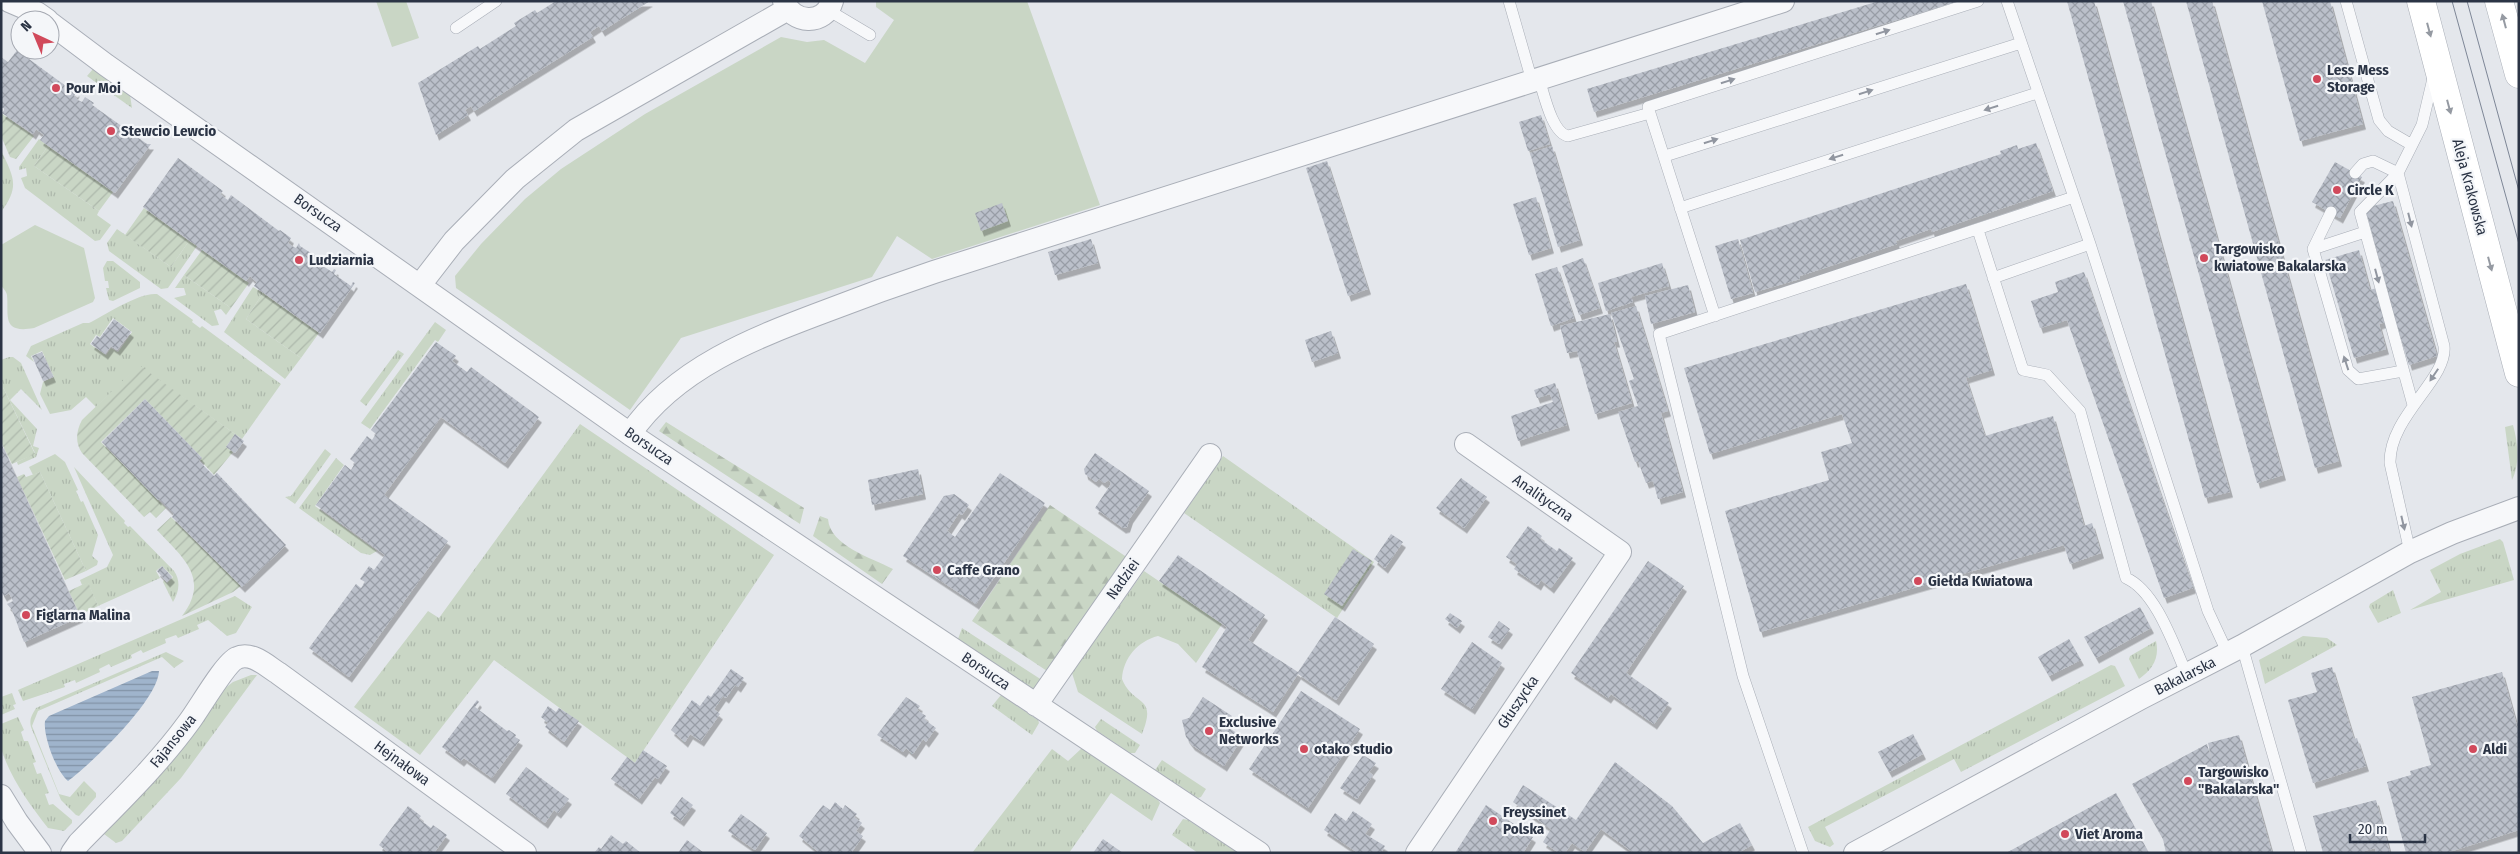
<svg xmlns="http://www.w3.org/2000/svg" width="2520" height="854" viewBox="0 0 2520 854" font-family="'Fira Sans Condensed',sans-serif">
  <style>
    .grass { fill: url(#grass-tufts); fill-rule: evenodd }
    .forest { fill: url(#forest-firs) }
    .park { fill: #c9d6c5 }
    .garden { fill: url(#garden-furrows) }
    .water { fill: url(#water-rules) }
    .building { fill: url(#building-cross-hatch); filter: url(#shadow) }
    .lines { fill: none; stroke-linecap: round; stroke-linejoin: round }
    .service-casing { stroke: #a9aeb7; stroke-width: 12 }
    .minor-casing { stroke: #a9aeb7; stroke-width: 24 }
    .secondary-casing { stroke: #a9aeb7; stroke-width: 29 }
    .service { stroke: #f7f8fa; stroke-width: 11 }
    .minor { stroke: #f7f8fa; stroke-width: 22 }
    .secondary { stroke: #fff; stroke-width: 28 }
    .tram { stroke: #7d8696; stroke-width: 1 }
    .oneway { fill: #959aa2 }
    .oneway2 { fill: #9196a0 }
    .poi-dot { fill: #d1495b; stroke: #f4f6f9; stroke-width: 2 }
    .labels { text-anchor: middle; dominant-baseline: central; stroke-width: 4.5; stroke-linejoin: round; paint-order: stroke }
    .poi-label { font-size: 15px; font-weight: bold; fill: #2b3445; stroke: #f4f6f9; text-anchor: start }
    .street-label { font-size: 15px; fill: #2b3445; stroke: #f4f6f9 }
  </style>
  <defs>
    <pattern id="grass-tufts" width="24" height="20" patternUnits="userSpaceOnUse" patternTransform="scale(1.25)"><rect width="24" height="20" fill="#c9d6c5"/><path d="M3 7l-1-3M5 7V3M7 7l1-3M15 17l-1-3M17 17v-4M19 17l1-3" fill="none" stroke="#adb8ab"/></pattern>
    <pattern id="forest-firs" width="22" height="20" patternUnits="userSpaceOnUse" patternTransform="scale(1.25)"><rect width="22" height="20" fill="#c9d6c5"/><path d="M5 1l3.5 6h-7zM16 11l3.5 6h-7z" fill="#adb8ab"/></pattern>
    <pattern id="garden-furrows" width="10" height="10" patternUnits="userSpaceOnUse" patternTransform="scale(1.25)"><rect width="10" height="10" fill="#c9d6c5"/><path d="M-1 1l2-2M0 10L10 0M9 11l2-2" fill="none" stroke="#adb8ab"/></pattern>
    <pattern id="water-rules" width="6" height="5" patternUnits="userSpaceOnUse" patternTransform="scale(1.25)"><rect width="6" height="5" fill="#9fb4cc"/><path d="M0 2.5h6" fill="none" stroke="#8293a7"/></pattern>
    <pattern id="building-cross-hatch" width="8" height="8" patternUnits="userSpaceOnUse" patternTransform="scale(1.25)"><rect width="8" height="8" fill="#bbc0ca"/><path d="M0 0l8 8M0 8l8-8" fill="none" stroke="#989da6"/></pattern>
    <filter id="shadow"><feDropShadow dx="3" dy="5.5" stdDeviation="0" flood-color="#0004"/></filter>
  </defs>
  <rect width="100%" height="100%" fill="#e4e7ec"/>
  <path class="grass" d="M93,69L130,95L132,108L87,76Z
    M39,139L48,146L34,166L99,211L97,215L111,225L100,240L95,241L25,188L21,178L27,176L26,168L19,170V167Z
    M1,150C14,178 20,186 1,212Z
    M117,229L171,267L189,241L197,246L168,288L161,289L109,251L107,243Z
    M107,261H113L140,282V288L113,301L109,300L106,288H109L108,281H105L103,268Z
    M184,275L231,308L226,315L221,309L214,311L219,325L212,326L174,298L186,295L184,288H175Z
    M253,287L263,293L246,319L301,358L285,379L224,332Z
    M157,294L193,320L192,322L200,328L202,326L281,384L242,439L139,366L96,407L86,397L71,410L50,414L40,394L43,382L54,377L42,351L31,356L34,362L26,356L31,346L83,323H89C103,316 139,292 157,294ZM113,318L132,332L118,352L111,348L106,355L90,344L96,335L100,337Z
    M435,322L446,330L438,342L435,340L370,429L361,423Z
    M398,350L404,354L366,406L360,401Z
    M9,357H13L21,363L42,410L21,389L10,400L37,429L33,446L39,448L36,457L18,465L17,462L35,453L1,383V360Z
    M580,424L774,555L635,763L494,660L420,755L354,707L428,611L439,618Z
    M2513,425C2518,442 2520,465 2512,480L2505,427Z
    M325,449L331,454L295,504L285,497L291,496Z
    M55,454L65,462L78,490L76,491L81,502L83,501L98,535L92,556L98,561L97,565L86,571L40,472L33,475L29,467Z
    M1223,456L1374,562L1337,618L1184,513Z
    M336,458L344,465L315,506L377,551L370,555L361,553L299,508Z
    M74,467L125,521L124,523L128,527L130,526L174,571C181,581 179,592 173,602L163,582L164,580L167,583L173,577L162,566L156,571L160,578L98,606L88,583L82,585L80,580L107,567L113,555Z
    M2500,539L2503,542L2514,580L2410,610L2441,592L2430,570L2460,554Z
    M1144,571L1222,624L1196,663L1178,644L1158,636C1138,641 1123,658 1122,679C1133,707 1158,694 1142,734L1078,692L1072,673Z
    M2393,590L2401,613L2378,623L2369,607L2370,604Z
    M235,596L252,607L236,633L227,636L208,620L197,625L199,629L178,638L176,635L165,639L166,643L143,653L141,650L131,655L132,658L111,667L109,664L99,669L100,672L76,683L75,680L64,684L65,687L23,701L18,690Z
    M962,628L1045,682L1036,691L958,639Z
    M2303,636L2327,638L2337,645L2265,684L2259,660Z
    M2156,641C2160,658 2152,670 2139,679L2129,659L2130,656Z
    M166,652L184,661L174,668L162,657L38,711L32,726L59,794L70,797L84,781L96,793V797L79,816L76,815L61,800L31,727C29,719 32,715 36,708Z
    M2111,665L2115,666L2125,686L1961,772L1954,759L1825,827L1834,844L1830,847L1815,841L1808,827Z
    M251,675H257L181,778L122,841L116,843L104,834L135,802L224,689L233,682Z
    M12,693L16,704L13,705L15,709L1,715V697Z
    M1001,695L1038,720L1039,723L1032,735L992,706Z
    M18,717L24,730L21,732L24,741H28L36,762L33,763L37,774L41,773L49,793L45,794L49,805L53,804L72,820V823L64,831L48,828C30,805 11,779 2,751C0,743 1,732 1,724Z
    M1101,719L1140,745L1135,753H1130L1097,731L1095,727Z
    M1082,748L1158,800L1160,803L1152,821L1111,793L1069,853H972L1052,749L1068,761Z
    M1162,760L1206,789L1201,797L1198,798L1155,770Z
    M1183,819L1188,820L1238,853H1198L1172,835Z"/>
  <path class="forest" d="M666,422L804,508L800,524L659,431Z
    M1050,505L1128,558L1047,671L972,621Z
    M820,516L828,519C830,546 872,558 893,569L882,584L813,536Z"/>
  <path class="park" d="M376,1H406L419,38L392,47Z
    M876,1H1027L1100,205L932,259L897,236L872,277L681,338L630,410L456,288L455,276L481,244L525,199L561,169L645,114L781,37L807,42L824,40L865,63L894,20L876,7Z
    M35,225L84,248L95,298L93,302L34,328C1,334 9,315 7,295C6,290 3,289 1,285C0,277 1,255 1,245Z"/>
  <path class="garden" d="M1,113L34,136L16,159L10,157L1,136Z
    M48,146L113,192L99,211L34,166Z
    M144,208L189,241L171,267L125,235Z
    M202,250L249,283L231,308L184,275Z
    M263,293L319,333L301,358L246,319Z
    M139,365L235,434L226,447L233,452L214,475L200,460L202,458L145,399L101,442L166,508L156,518L150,512L144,517L82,453C75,443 76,431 82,420Z
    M1,383L35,454L12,464L1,442Z
    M40,472L86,571L65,580L17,477L24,474L26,477Z
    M171,517L241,586L233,592L182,616C211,578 182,557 157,530Z
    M88,582L98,606L80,615L69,591Z"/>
  <path class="water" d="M152,671H159C158,700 92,763 68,781C56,771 43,736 45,721L49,716Z"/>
  <path class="building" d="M556,1H650L602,31L599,26L590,32L593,37L474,111L471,106L465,110L468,115L436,135L418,83L478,46L480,49L483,47L516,26L514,23L535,10L537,13Z
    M1879,1L1956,2L1594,112L1587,89Z
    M2067,1H2094L2230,492L2205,498Z
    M2123,1H2151L2283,475L2257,483Z
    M2186,1H2212L2339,461L2315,468Z
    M2262,1H2330L2363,124L2300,141Z
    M18,49L29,59L74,92L77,91L74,96L78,100L82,102L85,97L94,103L92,105L147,144H151L115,193L40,140L44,135L36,129L33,134L2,113L5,109L1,107V57L8,62Z
    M1541,115L1550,144L1528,151L1519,122Z
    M2036,143L2053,191L1932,232L1931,229L1896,241L1897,244L1800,276V279L1755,292L1740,240L2001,154L2000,151L2017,145L2018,149Z
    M1552,146L1580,240L1558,247L1530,153Z
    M178,158L223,191L220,194L225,198L228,200L231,195L279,231L280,230L291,238L288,243L292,246L296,248L299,243L300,246L317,257L315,260L320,264L332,272L334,269L336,270L334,274L351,286L353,282L355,283L320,333L254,286L257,282L254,280L250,276L246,281L143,207Z
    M1327,161L1368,289L1348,296L1306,168Z
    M2335,162L2362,177L2340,218L2312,202Z
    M1536,197L1551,248L1529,255L1513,204Z
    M2393,201L2437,356L2409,365L2395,319L2379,324L2386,349L2354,358L2325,260L2359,250L2370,290L2386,285L2365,208Z
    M1002,203L1008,221L981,231L975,213Z
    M1091,239L1098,263L1055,275L1048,252Z
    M1738,239L1753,293L1731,299L1715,246Z
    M1583,258L1600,308L1579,315L1562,266Z
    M1662,263L1669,286L1631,297L1633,302L1606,311L1598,283Z
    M1557,267L1574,318L1551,326L1535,274Z
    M2084,272L2193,588L2164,598L2067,320L2040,328L2031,301L2058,292L2055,282Z
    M1966,284L1992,370L1966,378L1985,436L2053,416L2084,526L2092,523L2101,553L2070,564L2064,545L1760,632L1725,511L1829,480L1821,452L1852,443L1842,414L1710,454L1684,368Z
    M1688,285L1695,312L1651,324L1645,296Z
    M1636,306L1668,411L1661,413L1683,492L1658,499L1653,481L1646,483L1638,461L1635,462L1618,412L1638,406L1629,381L1634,379L1611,313Z
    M1610,314L1617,342H1614L1632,403L1595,414L1577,351L1567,353L1560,326Z
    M114,319L131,332L117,350L111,346L105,354L91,344L97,336L100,338Z
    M1331,331L1338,353L1312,362L1305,340Z
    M436,342L456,356L452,361L467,372L471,367L539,417L505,463L441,417L384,495L448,541L349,677L309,648L356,584L361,588L365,582L360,579L369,566L374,570L385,555L316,505L345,465L351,470L355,463L350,459L367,436L372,440L376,434L371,430Z
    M42,352L53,377L43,381L32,356Z
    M1555,383L1567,425L1518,441L1511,416L1553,402L1550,394L1537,398L1534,390Z
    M145,399L202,458L199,461L214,476L217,473L286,545L242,587L172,517L174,514L159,499L158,500L102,442Z
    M235,434L244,441L235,453L226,447Z
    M1,443L80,617L24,642L12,610L7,604L13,601L9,593L4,596L1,591Z
    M1095,453L1149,491L1130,518L1127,527L1123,528L1095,508L1111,484L1109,480L1104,483L1099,479L1096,482L1085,474L1084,469Z
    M918,469L923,494L872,505L868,480Z
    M1000,473L1045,503L976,604L903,556L944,496L954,494L969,505L962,515L959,513L947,531L955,537Z
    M1461,478L1487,497L1464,528L1436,508Z
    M1528,526L1542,536L1540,539L1557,551L1559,548L1573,558L1551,588L1541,580L1538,585L1514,569L1517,564L1506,557Z
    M1391,534L1403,542L1385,568L1374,559Z
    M1353,549L1372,561L1342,606L1324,594Z
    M1178,555L1265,615L1248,640L1298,672L1335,617L1374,644L1336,700L1298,674L1273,712L1202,667L1227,627L1159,581Z
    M1648,561L1684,586L1626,673L1669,703L1654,724L1611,694L1608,698L1571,673Z
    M162,566L172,577L167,582L157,571Z
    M2140,607L2151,628L2096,658L2084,637Z
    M1450,613L1462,621L1457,628L1445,619Z
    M1499,621L1510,629L1499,644L1488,637Z
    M2069,639L2081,660L2049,676L2038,657Z
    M1472,642L1502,663L1472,709L1441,689Z
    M2332,667L2354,739L2357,738L2366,766L2313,783L2288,700L2317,692L2311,673Z
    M731,669L744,678L738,687L735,685L726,698L723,696L714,709L720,714L701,741L690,734L685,742L671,730L692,700L700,706L708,695L711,697Z
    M2502,672L2519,733V830L2446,853H2406L2387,782L2411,775L2410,771L2431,765L2412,697Z
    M1301,691L1360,729L1308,808L1249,769Z
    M906,697L920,706L917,710L926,716L924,719L936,728L926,742L923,739L913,754L906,748L903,752L877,735Z
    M1203,697L1232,716L1226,726L1243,737L1224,766L1192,745L1186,737L1182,720L1189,718Z
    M477,700L479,702L475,707L507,731L509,730L516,735L515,737L520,740L492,778L464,758L461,761L442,747Z
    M548,706L556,712L559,708L579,721L564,742L545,727L548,723L541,717Z
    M1913,734L1923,754L1889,772L1878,752Z
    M2239,735L2272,853H2166L2163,839L2132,784L2207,744L2213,765L2208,743Z
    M643,750L667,766L658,779L655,777L639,799L611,779L627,757L635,763Z
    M1363,755L1376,763L1369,772L1373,775L1357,799L1340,788Z
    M1615,762L1672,806L1703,843L1740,823L1752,845L1738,853H1634L1601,829L1585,852L1572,843L1565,853H1559L1543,842L1551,829L1513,802L1523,785L1576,820Z
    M526,767L569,799L558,813L554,810L545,823L506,794Z
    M2116,793L2149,853H2006Z
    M682,797L693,805L681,821L670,813Z
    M2376,800L2390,853H2376L2375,848L2358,853H2323L2313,816Z
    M835,802L843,809L845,805L857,814L854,817L862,823L856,831L863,836L851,853H820L799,836L823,805L830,810Z
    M1486,805L1533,837L1523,853H1455Z
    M408,806L421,816L419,819L431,828L433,825L447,835L434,853H389L379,845Z
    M1353,811L1372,824L1365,834L1385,846L1381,853H1358L1324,830L1335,813L1346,821Z
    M741,814L767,833L755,850L728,831Z
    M611,835L623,844L626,841L641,853H594L599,847L601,849Z
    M1103,839L1123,853H1093Z
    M687,840L704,853H678Z"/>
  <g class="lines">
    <g class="service-casing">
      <path id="service" d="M1509,1L1532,81
        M2007,1L2090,244L2208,611L2228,654
        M2346,1L2379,120L2388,131L2412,145
        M828,10L870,35
        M456,28L496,1
        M1539,79C1544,94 1552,133 1568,136L1650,113
        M1665,156L2021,43
        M2355,173L2363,164L2373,161L2398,173L2444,346C2448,379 2389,416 2390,463L2410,552
        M1680,208L2037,93
        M2331,212L2313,249L2348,370L2358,379L2403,371
        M1978,230L2023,370L2047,375L2080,411L2126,578C2156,591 2174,646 2187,675
        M2313,249L2365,232
        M1993,278L2090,244
        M1715,316L1648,107L1978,1
        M2413,405L2360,212L2398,173L2422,125L2434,74
        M2242,646L2301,853
        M1803,853L1743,676L1659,334L2074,197"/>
    </g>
    <g class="minor-casing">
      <path id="minor" d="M9,1L37,13L47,20
        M784,1C792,24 825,26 832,1
        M50,23L106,65L630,434L1259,853
        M420,285L454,241L515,179L576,130L788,9
        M630,434C675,368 754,338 826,311C862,297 898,284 934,272L1783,1
        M1036,705L1210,455
        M1,796L17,822L40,853
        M72,853L79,843C117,804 157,766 189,722C199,709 225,663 237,658C251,651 267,666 278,673L525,853
        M1417,853L1620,552L1466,444
        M1855,853L2141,698L2242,646L2410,552L2452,533L2519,508"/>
    </g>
    <g class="secondary-casing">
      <path id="secondary" d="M2421,1L2519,373
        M2499,1L2519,74"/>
    </g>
    <use href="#service" class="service"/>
    <use href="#minor" class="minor"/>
    <use href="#secondary" class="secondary"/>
    <path class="tram" d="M2452,1L2519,244
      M2467,1L2519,191"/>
  </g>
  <defs><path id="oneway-solid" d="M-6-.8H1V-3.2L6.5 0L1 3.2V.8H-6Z" transform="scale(1.25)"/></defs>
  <g class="oneway">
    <use href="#oneway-solid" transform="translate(2504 21) rotate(-105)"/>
    <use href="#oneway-solid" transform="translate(2429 30) rotate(75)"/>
    <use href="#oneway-solid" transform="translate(2449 107) rotate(75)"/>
    <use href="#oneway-solid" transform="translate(2490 264) rotate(75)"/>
  </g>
  <g class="oneway2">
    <use href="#oneway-solid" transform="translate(1883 32) rotate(-18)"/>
    <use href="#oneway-solid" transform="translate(1728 81) rotate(-18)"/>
    <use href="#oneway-solid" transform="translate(1866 92) rotate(-18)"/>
    <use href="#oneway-solid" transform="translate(1991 108) rotate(162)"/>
    <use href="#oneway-solid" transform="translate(1711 141) rotate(-18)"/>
    <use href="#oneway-solid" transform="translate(1836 157) rotate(162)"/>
    <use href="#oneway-solid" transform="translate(2410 220) rotate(76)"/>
    <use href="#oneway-solid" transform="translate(2377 276) rotate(75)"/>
    <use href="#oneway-solid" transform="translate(2346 363) rotate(-108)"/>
    <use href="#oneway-solid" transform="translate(2434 375) rotate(124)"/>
    <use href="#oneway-solid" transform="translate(2403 523) rotate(77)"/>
  </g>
  <g class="poi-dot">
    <circle cx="2317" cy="79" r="5"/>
    <circle cx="56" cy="88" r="5"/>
    <circle cx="111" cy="131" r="5"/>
    <circle cx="2337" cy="190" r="5"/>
    <circle cx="2204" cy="258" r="5"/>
    <circle cx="299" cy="260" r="5"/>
    <circle cx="937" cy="570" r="5"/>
    <circle cx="1918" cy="581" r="5"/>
    <circle cx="26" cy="615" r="5"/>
    <circle cx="1209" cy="731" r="5"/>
    <circle cx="1304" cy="749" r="5"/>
    <circle cx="2473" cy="749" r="5"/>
    <circle cx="2188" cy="781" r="5"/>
    <circle cx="1493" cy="821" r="5"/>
    <circle cx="2065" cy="834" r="5"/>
  </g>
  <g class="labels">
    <g class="poi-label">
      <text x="2327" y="70">Less Mess<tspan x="2327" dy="17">Storage</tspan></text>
      <text x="66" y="88">Pour Moi</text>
      <text x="121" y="131">Stewcio Lewcio</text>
      <text x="2347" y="190">Circle K</text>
      <text x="2214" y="249">Targowisko<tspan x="2214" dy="17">kwiatowe Bakalarska</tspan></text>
      <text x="309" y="260">Ludziarnia</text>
      <text x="947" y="570">Caffe Grano</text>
      <text x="1928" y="581">Giełda Kwiatowa</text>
      <text x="36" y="615">Figlarna Malina</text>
      <text x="1219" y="722">Exclusive<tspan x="1219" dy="17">Networks</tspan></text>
      <text x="1314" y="749">otako studio</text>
      <text x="2483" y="749">Aldi</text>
      <text x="2198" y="772">Targowisko<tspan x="2198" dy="17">"Bakalarska"</tspan></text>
      <text x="1503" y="812">Freyssinet<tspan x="1503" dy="17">Polska</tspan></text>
      <text x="2075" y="834">Viet Aroma</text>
    </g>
    <g class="street-label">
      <text transform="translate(2470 187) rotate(75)">Aleja Krakowska</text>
      <text transform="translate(318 213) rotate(35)">Borsucza</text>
      <text transform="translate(649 446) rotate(34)">Borsucza</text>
      <text transform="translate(1543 498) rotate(35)">Analityczna</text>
      <text transform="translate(1123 579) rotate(-55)">Nadziei</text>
      <text transform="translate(986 671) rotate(34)">Borsucza</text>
      <text transform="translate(2185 676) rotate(-27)">Bakalarska</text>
      <text transform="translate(1518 702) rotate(-56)">Głuszycka</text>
      <text transform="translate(173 741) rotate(-51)">Fajansowa</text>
      <text transform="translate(402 763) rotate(36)">Hejnałowa</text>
    </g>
  </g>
  <rect width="2520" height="854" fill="none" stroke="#2b3445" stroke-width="5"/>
  <g transform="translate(35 35) rotate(316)"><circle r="24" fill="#f4f6f9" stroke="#a4a8b1"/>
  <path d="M0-4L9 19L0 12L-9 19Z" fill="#d1495b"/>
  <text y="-8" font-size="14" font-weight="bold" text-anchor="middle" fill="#2b3445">N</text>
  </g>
  <path d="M2350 834v8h75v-8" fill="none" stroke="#2b3445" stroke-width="2.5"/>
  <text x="2358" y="834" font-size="15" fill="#2b3445" stroke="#f4f6f9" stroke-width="4" paint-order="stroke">20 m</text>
</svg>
